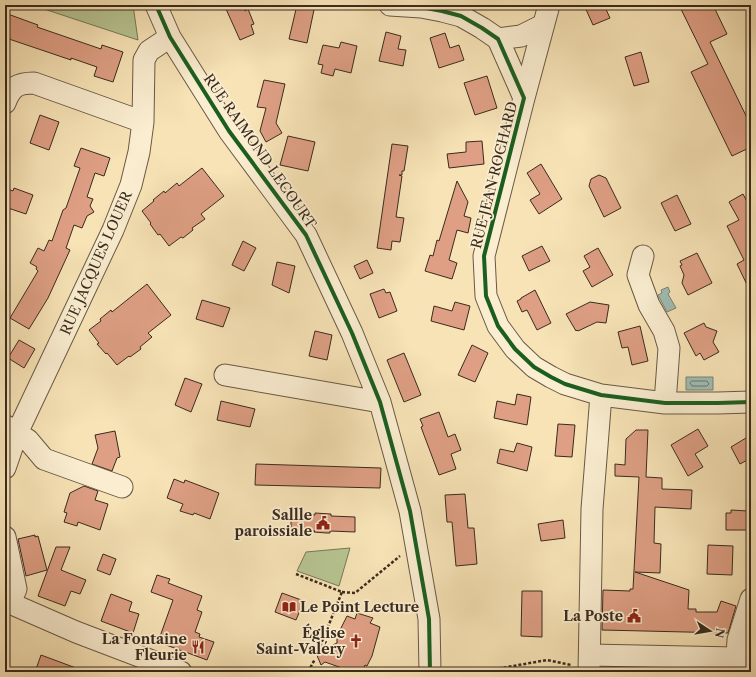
<svg xmlns="http://www.w3.org/2000/svg" width="756" height="677" viewBox="0 0 756 677" font-family="'Libre Caslon Text',serif">
  <style>
    .green { fill: #b7c593; stroke: #787858 }
    .water { fill: #9fbdb5; stroke: #778379 }
    .lines { fill: none; stroke-linecap: round; stroke-linejoin: round }
    .shore { stroke: #6c746a; stroke-width: 1 }
    .building { fill: #de9f84; stroke: #3a2b1e }
    .minor-casing { stroke: #695944; stroke-width: 23 }
    .path { stroke: #3a2b1e; stroke-width: 2.5; stroke-dasharray: 3 2; stroke-linecap: butt }
    .minor { stroke: #faedd0; stroke-width: 21 }
    .cycleway-casing { stroke: #faedd0; stroke-width: 6 }
    .cycleway { stroke: #1b5e20; stroke-width: 4 }
    .labels { text-anchor: middle; dominant-baseline: central; stroke-width: 3.5; stroke-linejoin: round; paint-order: stroke }
    .street-label { font-size: 14px; fill: #3a2b1e; stroke: #faedd0 }
    .poi-label { font-size: 14px; font-weight: bold; fill: #3a2b1e; stroke: #faedd0; text-anchor: end }
  </style>
  <rect width="100%" height="100%" fill="#f7e3b6"/>
  <filter id="stains"><feTurbulence type="fractalNoise" baseFrequency=".005" numOctaves="4"/><feColorMatrix values="0 0 0 0 .2 0 0 0 0 .09 0 0 0 0 .02 0 0 0 .5 -.17"/></filter>
  <radialGradient id="worn" r=".72"><stop offset=".6" stop-color="#630" stop-opacity="0"/><stop offset="1" stop-color="#630" stop-opacity=".3"/></radialGradient>
  <path class="green" d="M33,5H133L138,40L41,8Z
    M350,548L339,586L297,571L306,552Z"/>
  <path class="water" d="M668,287L670,292L668,294L676,308L667,312L658,295L662,293L661,290Z
    M686,377H713V390H686Z"/>
  <g class="lines">
    <path class="shore" d="M692,381H707L709,384L707,386H692L690,383Z"/>
  </g>
  <path class="building" d="M235,5H242L245,11L248,9L254,24L251,25L254,34L240,40L226,9Z
    M297,5H315L307,43L289,39Z
    M584,5H604L610,18L593,25Z
    M679,5H713L727,34L710,42L751,126V147L732,156L691,72L708,64Z
    M5,13L38,25L37,27L101,49L102,45L123,52L113,82L94,76L97,67L71,58V60L9,39L10,37L5,35Z
    M386,32L401,36L398,49L406,50L403,66L379,61Z
    M445,33L450,48L459,45L464,60L439,68L430,38Z
    M341,42L357,46L351,73L335,69L333,76L321,73L323,65L318,64L323,45L339,48Z
    M641,52L649,82L634,86L625,57Z
    M487,76L497,108L475,115L464,83Z
    M264,80L285,84L276,123L282,133L266,142L260,131L266,108L257,107Z
    M40,115L59,122L49,150L30,143Z
    M288,136L315,142L308,171L280,165Z
    M482,141L484,164L449,168L447,154L466,152V142Z
    M392,144L408,146L404,171H402V175H399L402,176L396,217L404,218L400,242L392,241L391,250L377,248Z
    M81,148L110,158L104,176L95,173L87,197L93,199L90,206L94,212L87,216L82,228L74,225L66,248L70,250L48,298L29,329L10,318L38,271L36,269L37,267L30,263L38,248L44,251L49,240L52,241L63,210L66,208L80,168L74,166Z
    M541,164L562,199L539,214L530,200L540,194L527,173Z
    M202,168L224,196L201,214L205,219L192,228L193,230L183,238L181,237L169,246L160,234L158,235L150,224L151,223L142,211L154,201L153,200L164,191L165,193L177,183L179,186Z
    M599,175L606,178L621,208L604,217L589,186L591,179Z
    M457,181L468,202L464,216L471,218L468,233L457,230L449,260L457,263L452,279L425,271L430,255L433,256L437,240L439,241Z
    M5,188L13,191L14,188L33,195L26,214L8,208L9,205L5,204Z
    M743,194L751,209V293L737,264L744,260L727,226L739,220L729,202Z
    M677,195L691,224L675,231L661,203Z
    M243,241L256,248L244,271L232,265Z
    M542,246L550,261L529,271L522,256Z
    M598,248L613,275L592,287L583,271L590,267L584,256Z
    M697,253L712,283L688,295L682,283L684,275L680,266L682,265L680,261Z
    M367,260L373,273L360,279L354,266Z
    M277,262L295,266L289,293L272,285Z
    M147,284L171,315L148,333L152,337L140,347L141,349L130,357L129,356L117,365L107,353L106,354L97,344L99,343L89,330L101,321L100,319L111,310L112,312Z
    M384,289L386,293L390,292L397,311L379,318L370,294Z
    M535,290L551,323L537,330L527,310L522,312L517,301L521,299V298Z
    M202,300L230,308L223,327L196,319Z
    M455,302L470,306L464,330L431,321L434,306L452,311Z
    M590,302L609,305L606,323L597,322L578,331L577,330L576,331L566,314Z
    M704,323L706,327L717,331L713,342L719,352L704,360L700,353L696,356L684,333Z
    M640,326L648,361L632,365L628,347L622,348L618,332Z
    M315,331L332,335L327,360L309,356Z
    M19,340L35,349L24,368L8,358Z
    M472,345L488,353L475,382L458,375Z
    M404,353L421,395L404,402L387,360Z
    M185,378L202,384L191,412L175,405Z
    M517,394L531,397L527,425L494,418L497,401L515,405Z
    M221,401L255,409L250,427L217,420Z
    M439,412L448,437L455,434L461,450L451,454L456,469L439,475L421,427L423,426L420,419Z
    M558,424L575,425L572,457L555,456Z
    M698,429L708,446L695,454L703,467L688,476L671,445Z
    M636,430H648L646,477L662,478V489L692,490L691,509L655,507L654,543L661,544L660,573L635,572L689,590L688,609H696V612H717L721,601L736,606L728,633L602,630L603,590L630,591V589H633L639,477L615,476V464L625,465L626,439Z
    M115,431L120,457L117,458L112,471L92,464L98,448L95,435Z
    M751,435V458L740,464L731,447Z
    M517,443L532,447L527,471L497,463L500,449L514,452Z
    M256,464L381,468L380,488L255,485Z
    M174,479L184,483L185,480L219,493L210,519L194,513L193,515L180,511L183,504L167,498Z
    M84,486L98,491L95,500L108,504L100,530L78,522L77,526L64,522L67,513L64,512L70,493Z
    M465,494L468,528H474L477,564L456,566L452,522H447L445,495Z
    M731,510L748,511V516H751V530H726V513H731Z
    M315,513L331,514V516L355,517V532L330,531V533H326L314,532L315,531L291,530V514L315,515Z
    M563,520L565,538L541,541L538,524Z
    M35,535V537L38,536L47,570L26,576L18,539Z
    M708,545L733,546L732,575L707,574Z
    M56,547H70L61,570L86,580L80,594L71,591L65,606L38,596Z
    M103,554L116,559L110,575L97,570Z
    M157,575L170,579L168,583L202,596L197,610L202,612L195,632L200,634L199,637L214,642L207,660L158,642L173,600L151,592Z
    M522,591H542V637L521,636Z
    M282,593L304,601L296,620L275,612Z
    M111,594L132,602L129,611L139,614L133,633L101,621Z
    M357,613L373,618L370,623L380,627L372,656L367,666L365,665L362,672H353L325,662L321,665L316,653L337,643V636L347,616L355,619Z
    M41,655L84,671V672H35Z"/>
  <g class="lines">
    <g class="minor-casing">
      <path id="minor" d="M156,5L170,37L229,131L306,235L352,333L380,402L410,511L429,619L430,672
        M390,5L421,7L442,11L461,16L482,28L498,39L524,98L484,256L486,296L498,326L515,349L534,367L551,377L565,384L601,395L665,403H718L751,402
        M498,39L521,36L543,25
        M524,98L549,5
        M5,103C11,87 17,83 34,83L143,122
        M643,256L638,275L649,305L664,331L669,348L665,403
        M225,375L380,402
        M6,426L28,440L44,459L122,487
        M5,468L17,433L113,230L131,185L139,152L143,122L144,60L149,51L170,37
        M5,537L16,589L10,603
        M5,601L76,632L181,672
        M590,655L736,658
        M736,671L738,640L751,599
        M589,672L592,509L601,395"/>
    </g>
    <path class="path" d="M296,574L342,592L319,649
      M342,592L355,593L400,556
      M308,672L315,659
      M479,672L547,660L571,665"/>
    <use href="#minor" class="minor"/>
    <g class="cycleway-casing">
      <path id="cycleway" d="M156,5L170,37L229,131L306,235L352,333L380,402L410,511L429,619L430,672
        M390,5L421,7L442,11L461,16L482,28L498,39L524,98L484,256L486,296L498,326L515,349L534,367L551,377L565,384L601,395L665,403H718L751,402"/>
    </g>
    <use href="#cycleway" class="cycleway"/>
  </g>
  <defs>
    <g id="civic-bare" transform="scale(1.08)"><path d="M-.6-6.5H3V-4.5H.6V-3L4-1V1h2V6H-6V1h2V-1L-.6-3ZM-1.2 2.5V6h2.4V2.5Z" fill="#8f2418" stroke="#faedd0" stroke-width="2.5" paint-order="stroke"/></g>
    <g id="library-bare" transform="scale(1.08)"><path d="M-6-4Q-3-5.5-.7-3.5V5Q-3 3-6 4ZM6-4Q3-5.5 .7-3.5V5Q3 3 6 4Z" fill="#8f2418" stroke="#faedd0" stroke-width="2.5" paint-order="stroke"/></g>
    <g id="church-bare" transform="scale(1.08)"><path d="M-1.2-6h2.4v3.5h3.3v2.4h-3.3V6h-2.4V-.1h-3.3v-2.4h3.3Z" fill="#8f2418" stroke="#faedd0" stroke-width="2.5" paint-order="stroke"/></g>
    <g id="restaurant-bare" transform="scale(1.08)"><path d="M-5-6h1v4h1v-4h1v4h1v-4h1v5L-1.5 .5V6h-2V.5L-5-1ZM5-6V6H3V1.5H1.5Q1.5-4 5-6Z" fill="#8f2418" stroke="#faedd0" stroke-width="2.5" paint-order="stroke"/></g>
  </defs>
  <g fill-rule="evenodd">
    <use href="#civic-bare" x="323" y="523"/>
    <use href="#library-bare" x="289" y="607"/>
    <use href="#civic-bare" x="634" y="616"/>
    <use href="#church-bare" x="356" y="641"/>
    <use href="#restaurant-bare" x="198" y="647"/>
  </g>
  <g class="labels">
    <g class="street-label">
      <text transform="translate(260 151) rotate(55)">RUE RAIMOND LECOURT</text>
      <text transform="translate(494 175) rotate(-76)">RUE JEAN ROCHARD</text>
      <text transform="translate(96 263) rotate(-66)">RUE JACQUES LOUER</text>
    </g>
    <g class="poi-label">
      <text x="312" y="515">Sallle<tspan x="312" dy="16">paroissiale</tspan></text>
      <text x="300" y="607" text-anchor="start">Le Point Lecture</text>
      <text x="623" y="616">La Poste</text>
      <text x="345" y="633">Église<tspan x="345" dy="16">Saint-Valéry</tspan></text>
      <text x="187" y="639">La Fontaine<tspan x="187" dy="16">Fleurie</tspan></text>
    </g>
  </g>
  <rect width="756" height="677" fill="none" stroke="#f7e3b6" stroke-width="20"/>
  <rect x="6" y="6" width="744" height="665" fill="none" stroke="#3a2b1e" stroke-width="2"/>
  <rect x="10" y="10" width="736" height="657" fill="none" stroke="#3a2b1e"/>
  <g transform="translate(710 631) rotate(102)" stroke="#faedd0" stroke-width="3" paint-order="stroke">
  <path d="M0-3L7 15L0 10L-7 15Z" fill="#3a2b1e"/>
  <text y="-6" font-size="11" font-weight="bold" text-anchor="middle" fill="#3a2b1e">N</text>
  </g>
  <rect width="100%" height="100%" filter="url(#stains)"/>
  <rect width="100%" height="100%" fill="url(#worn)"/>
</svg>
